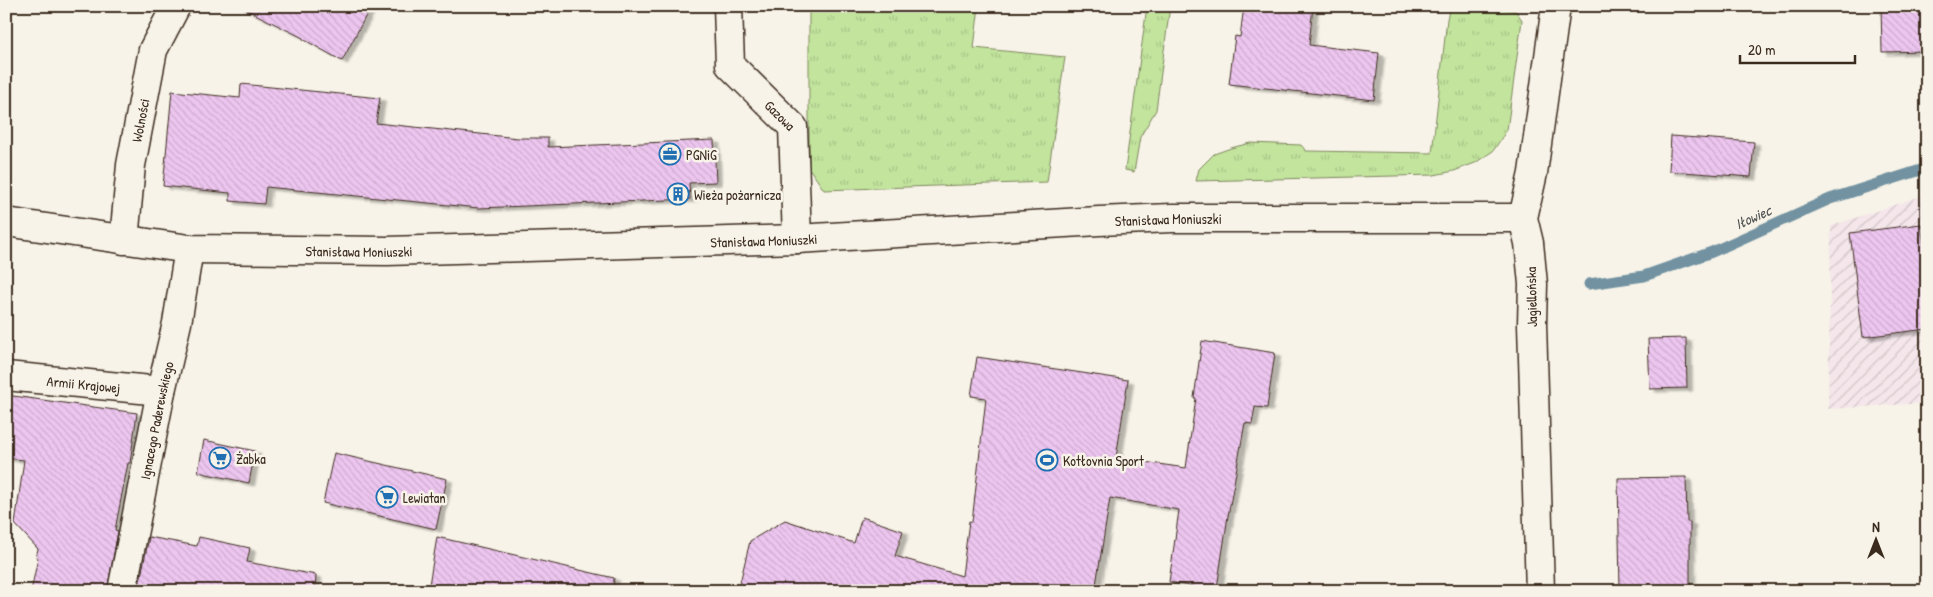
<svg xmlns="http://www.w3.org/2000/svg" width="1933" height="597" viewBox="0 0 1933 597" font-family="'Patrick Hand',sans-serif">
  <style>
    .industrial { fill: url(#industrial-furrows) }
    .grass { fill: url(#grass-tufts); stroke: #7e875e }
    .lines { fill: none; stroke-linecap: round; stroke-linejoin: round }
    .stream { stroke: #7292a1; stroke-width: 11 }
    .building { fill: url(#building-back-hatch); stroke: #3b2a1e; filter: url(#shadow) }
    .street-casing { stroke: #3b2a1e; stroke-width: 31 }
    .secondary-casing { stroke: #3b2a1e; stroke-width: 31 }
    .street { stroke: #f7f3e8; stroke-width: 28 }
    .secondary { stroke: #f7f3e8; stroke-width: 28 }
    .labels { text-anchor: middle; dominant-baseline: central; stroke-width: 5; stroke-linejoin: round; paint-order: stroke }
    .street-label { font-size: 14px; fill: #3b2a1e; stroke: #f7f3e8 }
    .poi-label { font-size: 14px; fill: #3b2a1e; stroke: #f7f3e8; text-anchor: start }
    .water-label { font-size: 15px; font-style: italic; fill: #525554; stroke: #f7f3e8 }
  </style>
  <defs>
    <pattern id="industrial-furrows" width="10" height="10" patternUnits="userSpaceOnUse" patternTransform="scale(1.25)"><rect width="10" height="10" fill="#f4e6ea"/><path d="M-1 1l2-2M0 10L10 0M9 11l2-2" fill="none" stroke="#d2c5c8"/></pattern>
    <pattern id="grass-tufts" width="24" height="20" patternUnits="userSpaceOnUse" patternTransform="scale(1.25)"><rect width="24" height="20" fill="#c2e49d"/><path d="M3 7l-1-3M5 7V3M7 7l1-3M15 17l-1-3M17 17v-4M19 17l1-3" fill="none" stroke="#a8c487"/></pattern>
    <pattern id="building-back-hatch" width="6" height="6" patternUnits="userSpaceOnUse" patternTransform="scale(1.25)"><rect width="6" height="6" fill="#edc6f0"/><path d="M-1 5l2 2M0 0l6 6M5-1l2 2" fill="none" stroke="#ccaacd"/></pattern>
    <filter id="shadow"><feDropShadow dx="5.5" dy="3" stdDeviation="1" flood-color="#0004"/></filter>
  </defs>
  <rect width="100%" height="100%" fill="#f7f3e8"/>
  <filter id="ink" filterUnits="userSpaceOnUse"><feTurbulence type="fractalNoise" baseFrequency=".02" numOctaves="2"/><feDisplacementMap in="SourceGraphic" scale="10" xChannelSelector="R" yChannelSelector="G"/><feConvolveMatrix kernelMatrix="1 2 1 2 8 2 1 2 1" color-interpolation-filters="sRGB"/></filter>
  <g filter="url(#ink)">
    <path class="industrial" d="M1927,194V403L1828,409L1831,226Z"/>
    <path class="grass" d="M809,6H979L974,48L1065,57L1047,182L824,190L809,168Z
      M1147,6H1170L1156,110L1140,137L1134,172L1125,170Z
      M1454,6H1487L1516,11L1522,20L1507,130L1493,151L1475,163L1454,171L1434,175L1196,181L1199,169L1214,154L1231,148L1250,143L1301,145L1306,151L1432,153L1447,19L1449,11Z"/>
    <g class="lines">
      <path class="stream" d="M1589,284L1644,276L1712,252L1830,199L1927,168"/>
    </g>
    <path class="building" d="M239,6H371L342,61L303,39V38Z
      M1244,6H1313L1309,45L1379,53L1374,100L1229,84L1235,36L1240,37Z
      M1881,6H1927V51L1882,52Z
      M241,84L380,98L376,123L518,138H548V147L714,140L716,182L689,183L690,199L479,208L266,187L264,204L230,201V193L163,186L172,91L240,98Z
      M1671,136L1754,142L1751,177L1669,171Z
      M1921,224L1927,272V329L1863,337L1850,233Z
      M1686,338L1687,388L1650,389L1648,339Z
      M1202,341L1275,353L1267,408L1255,407L1252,424L1245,423L1228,516L1217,588L1216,591L1169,582L1179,510L1110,498L1095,591H738L750,541L785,520L854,543L862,517L903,531L895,556L962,576L969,521L972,522L986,398L971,396L977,357L1128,380L1116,458L1186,468L1196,398H1194Z
      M6,395L137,413L130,463H128L115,530L118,531L107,591H31L38,558L36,557L38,549L15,524L24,460L6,458Z
      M204,440L255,451L249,483L198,472Z
      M334,453L447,479L436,529L323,503Z
      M1686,477L1687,522H1690V585H1687V591H1620L1618,478Z
      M149,537L197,546L199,537L250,548L247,562L316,575L315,591H138Z
      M437,537L614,578L613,591H428Z"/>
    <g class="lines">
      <g class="street-casing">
        <g id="street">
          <path id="s1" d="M728,6L730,65L793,127L797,239"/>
          <path id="s2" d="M124,240L131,165L153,50L176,6"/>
          <path id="s3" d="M6,376L161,391"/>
          <path id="s4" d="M122,591L161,391L177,323L189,249"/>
        </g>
      </g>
      <g class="secondary-casing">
        <g id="secondary">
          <path id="s5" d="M6,222L189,249L387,251L797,239L1099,221L1172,218H1523"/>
          <path d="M1540,591L1532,324L1533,284L1529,243L1523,218L1533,173L1556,6"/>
        </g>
      </g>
      <use href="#street" class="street"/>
      <use href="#secondary" class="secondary"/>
    </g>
  </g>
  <defs>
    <g id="office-ring" transform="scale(1.125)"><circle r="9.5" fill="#f7f3e8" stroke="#1f6fb2" stroke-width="1.5"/><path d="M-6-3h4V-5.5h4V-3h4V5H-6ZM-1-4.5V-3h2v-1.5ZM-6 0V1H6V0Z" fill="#1f6fb2"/></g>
    <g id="building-ring" transform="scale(1.125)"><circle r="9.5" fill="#f7f3e8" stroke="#1f6fb2" stroke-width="1.5"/><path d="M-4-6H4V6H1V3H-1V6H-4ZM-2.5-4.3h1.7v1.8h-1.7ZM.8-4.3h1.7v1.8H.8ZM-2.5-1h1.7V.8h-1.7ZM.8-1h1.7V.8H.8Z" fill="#1f6fb2"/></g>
    <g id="supermarket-ring" transform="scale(1.125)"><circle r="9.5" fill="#f7f3e8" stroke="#1f6fb2" stroke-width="1.5"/><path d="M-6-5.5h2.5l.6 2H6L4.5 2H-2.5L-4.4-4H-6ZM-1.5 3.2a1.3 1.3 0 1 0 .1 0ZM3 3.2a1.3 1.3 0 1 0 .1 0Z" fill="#1f6fb2"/></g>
    <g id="stadium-ring" transform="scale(1.125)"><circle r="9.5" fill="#f7f3e8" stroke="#1f6fb2" stroke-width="1.5"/><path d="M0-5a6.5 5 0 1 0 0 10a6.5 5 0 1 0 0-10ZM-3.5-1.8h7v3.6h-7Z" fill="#1f6fb2"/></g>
  </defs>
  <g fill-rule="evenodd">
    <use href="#office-ring" x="670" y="154"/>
    <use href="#building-ring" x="678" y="194"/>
    <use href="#supermarket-ring" x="220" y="458"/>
    <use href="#stadium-ring" x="1047" y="460"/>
    <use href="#supermarket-ring" x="387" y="497"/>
  </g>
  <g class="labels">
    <g class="street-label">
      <text stroke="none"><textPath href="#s1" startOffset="130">Gazowa</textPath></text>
      <text stroke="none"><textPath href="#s2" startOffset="121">Wolności</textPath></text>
      <text stroke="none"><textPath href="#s5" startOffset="1165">Stanisława Moniuszki</textPath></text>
      <text stroke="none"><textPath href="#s5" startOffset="760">Stanisława Moniuszki</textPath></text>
      <text stroke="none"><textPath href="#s5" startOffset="355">Stanisława Moniuszki</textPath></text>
      <text transform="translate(1531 297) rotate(-91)">Jagiellońska</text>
      <text stroke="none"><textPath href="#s3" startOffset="78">Armii Krajowej</textPath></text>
      <text stroke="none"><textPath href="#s4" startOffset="174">Ignacego Paderewskiego</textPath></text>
    </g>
    <g class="poi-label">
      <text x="686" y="154">PGNiG</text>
      <text x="694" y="194">Wieża pożarnicza</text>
      <text x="236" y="458">Żabka</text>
      <text x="1063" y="460">Kotłovnia Sport</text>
      <text x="403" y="497">Lewiatan</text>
    </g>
    <g class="water-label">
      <text transform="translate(1753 217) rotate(-24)">Iłowiec</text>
    </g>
  </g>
  <rect width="1933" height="597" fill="none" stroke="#f7f3e8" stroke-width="25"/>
  <rect x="12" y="12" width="1908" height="572" fill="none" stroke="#3b2a1e" stroke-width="2" filter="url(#ink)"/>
  <g transform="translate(1876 540)" stroke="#f7f3e8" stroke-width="4" paint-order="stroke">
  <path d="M0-4L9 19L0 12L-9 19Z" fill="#3b2a1e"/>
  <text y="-8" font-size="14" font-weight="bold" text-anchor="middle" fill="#3b2a1e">N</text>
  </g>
  <path d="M1740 55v8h115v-8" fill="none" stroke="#3b2a1e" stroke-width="2.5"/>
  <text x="1748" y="55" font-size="15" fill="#3b2a1e" stroke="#f7f3e8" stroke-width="4" paint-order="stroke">20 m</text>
</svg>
